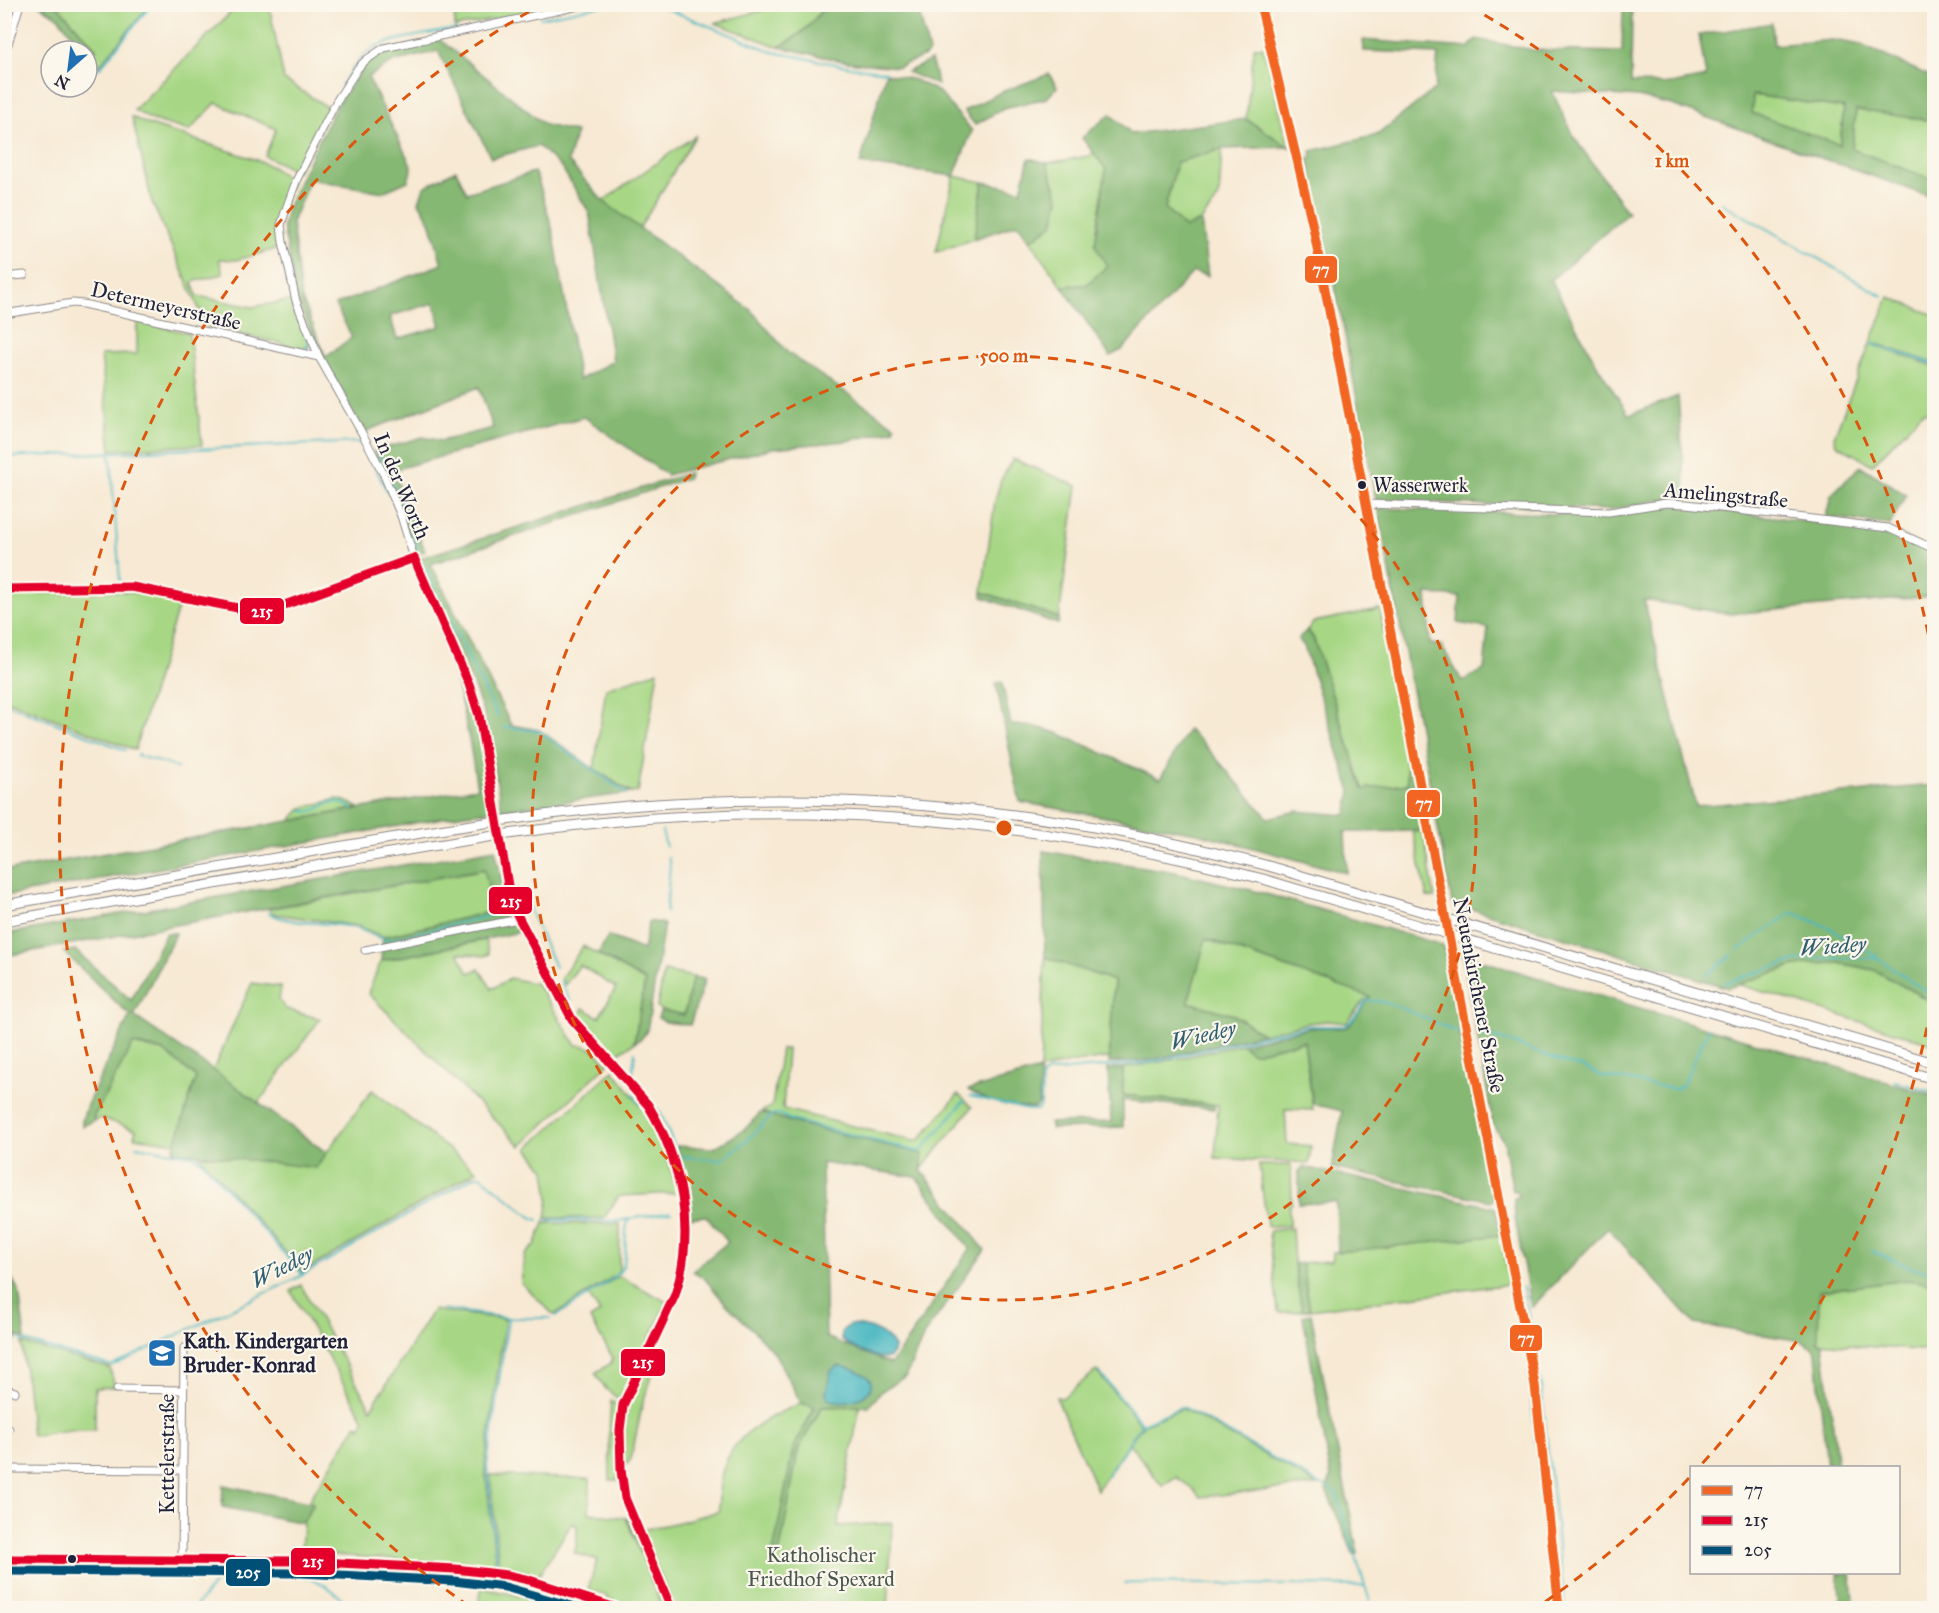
<svg xmlns="http://www.w3.org/2000/svg" width="1939" height="1613" viewBox="0 0 1939 1613" font-family="'IM FELL Great Primer',serif">
  <style>
    .green { fill: #a7d785; stroke: #647c60; stroke-width: 1.5 }
    .forest { fill: #85b872; stroke: #546d56; stroke-width: 1.5; fill-rule: evenodd }
    .water { fill: #48b7c1; stroke: #356c7e; stroke-width: 1.5 }
    .lines { fill: none; stroke-linecap: round; stroke-linejoin: round }
    .stream { stroke: #48b7c1; stroke-width: 2 }
    .minor-casing { stroke: #8c8687; stroke-width: 9 }
    .major-casing { stroke: #8c8687; stroke-width: 10 }
    .highway-casing { stroke: #8c8687; stroke-width: 11 }
    .minor { stroke: #fff; stroke-width: 7 }
    .major { stroke: #fff; stroke-width: 8 }
    .highway { stroke: #fff; stroke-width: 9 }
    .minor-bridge-casing { stroke: #8c8687; stroke-width: 9; stroke-linecap: butt }
    .major-bridge-casing { stroke: #8c8687; stroke-width: 10; stroke-linecap: butt }
    .minor-bridge { stroke: #fff; stroke-width: 7 }
    .major-bridge { stroke: #fff; stroke-width: 8 }
    .bus-1-casing { stroke: #fbf7ec; stroke-width: 14 }
    .bus-2-casing { stroke: #fbf7ec; stroke-width: 14 }
    .bus-3-casing { stroke: #fbf7ec; stroke-width: 14 }
    .bus-1 { stroke: #f26522; stroke-width: 9 }
    .bus-2 { stroke: #e4002b; stroke-width: 9 }
    .bus-3 { stroke: #004f76; stroke-width: 9 }
    .ring { fill: none; stroke: #de560e; stroke-width: 3; stroke-dasharray: 10 8 }
    .bus-dot { fill: #22223b; stroke: #fbf7ec; stroke-width: 2 }
    .labels { text-anchor: middle; dominant-baseline: central; stroke-width: 4.5; stroke-linejoin: round; paint-order: stroke }
    .bus-label { font-size: 20px; fill: #22223b; stroke: #fbf7ec; text-anchor: start }
    .street-label { font-size: 21px; fill: #22223b; stroke: #fbf7ec }
    .poi-label { font-size: 21px; font-weight: bold; fill: #22223b; stroke: #fbf7ec; text-anchor: start }
    .park-label { font-size: 21px; fill: #4a5851; stroke: #fbf7ec }
    .water-label { font-size: 22px; font-style: italic; fill: #315e71; stroke: #fbf7ec }
    .centre { fill: #de560e; stroke: #fbf7ec; stroke-width: 3 }
    .ring-label { font-size: 18px; text-anchor: middle; font-weight: bold; fill: #de560e; stroke: #fbf7ec; stroke-width: 4.5; stroke-linejoin: round; paint-order: stroke }
    .line-badge { stroke: #fbf7ec; stroke-width: 2 }
    .badge-label { font-size: 16px; text-anchor: middle; font-weight: bold; fill: #fff }
  </style>
  <rect width="100%" height="100%" fill="#fbf7ec"/>
  <filter id="ink" filterUnits="userSpaceOnUse"><feTurbulence type="fractalNoise" baseFrequency=".0167" numOctaves="2"/><feDisplacementMap in="SourceGraphic" scale="12" xChannelSelector="R" yChannelSelector="G"/><feConvolveMatrix kernelMatrix="1 2 1 2 8 2 1 2 1" color-interpolation-filters="sRGB"/></filter>
  <filter id="wash" filterUnits="userSpaceOnUse"><feTurbulence type="fractalNoise" baseFrequency=".008" numOctaves="4" result="noise"/><feDisplacementMap in="SourceGraphic" scale="24" xChannelSelector="R" yChannelSelector="G"/><feGaussianBlur stdDeviation="1.35" result="paint"/><feColorMatrix in="noise" values="0 0 0 0 0 0 0 0 0 0 0 0 0 0 0 0 0 1.4 0 .05"/><feComposite in="paint" operator="in"/></filter>
  <g filter="url(#wash)">
    <rect width="100%" height="100%" fill="#f7e9d3"/>
    <path class="green" d="M239,4L269,5L284,80L329,108L297,172L265,156L276,129L216,103L189,131L150,119L134,110Z
      M57,5H150L98,67L90,57L96,49Z
      M454,5H570L455,27Z
      M773,5H825C811,26 801,35 779,47L715,23L772,8Z
      M1254,47H1263L1289,147L1246,119Z
      M1753,95L1844,108L1840,145L1751,113Z
      M1856,109L1934,121V180L1852,150Z
      M132,117L147,124L257,160L272,167L292,181L274,227L280,248L236,260L219,259L223,274L192,282L197,296L252,307L292,300L309,343L306,349L207,327L152,202Z
      M696,135L639,229L603,201Z
      M1222,149L1219,197L1201,221L1185,228L1165,208L1177,162Z
      M1095,155L1106,169L1095,245L1108,266L1086,285L1062,286L1030,241L1053,224L1059,199L1047,163Z
      M954,176L983,182L974,239L936,252Z
      M1889,297L1934,315V363L1871,342Z
      M137,321L189,333L202,445L111,450L101,355L137,354Z
      M1870,344L1934,366V418L1924,411L1872,465L1836,444L1834,437Z
      M1013,459L1077,486L1059,618L982,592L995,501L1001,480Z
      M115,591L132,592L180,601L135,750L5,700V594Z
      M1380,609L1404,743L1408,784L1363,789L1313,637L1307,630L1314,622Z
      M658,671L638,792L631,793L594,769L606,688Z
      M337,799L345,801L359,808L290,821L302,808Z
      M1423,831L1435,898L1427,897L1413,832Z
      M485,869L494,911L383,937L357,926L275,914L268,909Z
      M1205,939L1371,997L1369,1000H1364L1347,1023L1328,1021L1308,1023L1263,1034L1234,1015L1188,1002Z
      M485,940L489,954L484,956L458,953L469,973L479,969L492,989L510,978L537,984L576,1045C592,1045 598,1053 608,1064L521,1146L368,993L381,961Z
      M583,946L645,981L634,1043L614,1056L579,1018L583,1008L599,1017L616,988L580,965L564,986L561,978Z
      M1045,957L1114,981L1109,1058L1074,1062L1040,1070Z
      M1839,963L1874,970L1934,1003V1044L1737,984L1787,968L1808,964Z
      M664,971L693,977L684,1015L661,1010L657,1007Z
      M252,983L281,987L279,1000L286,1009L320,1019L258,1104L213,1070Z
      M1304,1041L1313,1110L1285,1109L1287,1144L1311,1146L1309,1163L1215,1158L1218,1105L1123,1095V1068L1182,1058L1241,1044L1253,1053Z
      M133,1044L163,1051L196,1077L176,1143L134,1137L136,1130L101,1118L94,1121V1116Z
      M781,1049H787L783,1109L914,1141L920,1139L958,1094L972,1107L921,1170L923,1154L791,1122L761,1112L772,1106Z
      M613,1070C626,1087 641,1104 652,1123C664,1144 671,1169 678,1193L619,1196L604,1218H546L549,1198L545,1170L528,1148Z
      M372,1090L477,1171L303,1272L198,1154L316,1167Z
      M1259,1165H1291L1292,1204L1289,1205V1226L1271,1227L1267,1225Z
      M544,1223L620,1224L619,1273L554,1315L521,1283L525,1255L535,1245Z
      M1292,1228L1294,1264L1302,1311L1281,1313L1278,1311L1269,1233L1270,1231Z
      M1501,1235L1510,1284L1310,1310L1302,1263L1331,1261L1333,1258V1252Z
      M619,1276L667,1302L620,1400L606,1389L595,1373L610,1364L613,1358L590,1319L600,1313L588,1295Z
      M1908,1280L1934,1284V1351L1818,1343L1819,1291Z
      M301,1285L371,1409L433,1310L505,1319L485,1466L496,1566L301,1553L303,1523L313,1503L308,1502L357,1424L361,1427L364,1420L291,1291Z
      M22,1343L110,1368L115,1387L95,1388V1430H69L32,1436Z
      M644,1368L652,1373L642,1406L631,1459L623,1469V1429L626,1406Z
      M1096,1371L1141,1424L1097,1490L1056,1397L1062,1398Z
      M611,1400L619,1407L617,1429L618,1480H610L609,1434Z
      M801,1403L815,1406L793,1449L779,1551L798,1450L822,1407L860,1405L838,1526L892,1523L888,1608H674L641,1530L680,1522L719,1511C715,1447 748,1426 801,1403Z
      M1181,1409L1186,1410L1318,1485L1200,1497L1193,1489L1176,1477L1162,1486L1129,1443L1144,1424Z
      M490,1475L590,1479L589,1513L626,1518L663,1608H635L607,1599V1596L588,1590L597,1560L574,1553L577,1544V1526L572,1523L539,1575L499,1566Z
      M482,1588L577,1608H477Z"/>
    <path class="forest" d="M917,4L929,52L925,56L898,67L848,62L779,47C801,35 811,26 825,5Z
      M39,5H57L96,49L90,57L87,51H85L58,17Z
      M1623,5H1632L1631,83L1671,84L1706,77L1699,35L1772,23L1774,45L1833,40L1861,45L1934,78V121L1856,110L1852,149L1934,180V198L1672,105L1638,97L1552,91L1573,136L1628,213L1551,280L1597,365L1629,415L1678,396L1686,500L1665,499L1610,510L1376,500L1343,325L1308,158L1312,157L1311,151L1377,135L1435,89L1438,54L1364,51L1363,40L1468,48L1476,39L1533,50L1622,52ZM1753,95L1844,108L1840,145L1752,113Z
      M439,39L545,125L576,132L568,161L603,201L752,311L788,353L895,426L894,430L847,441L773,448L667,475L584,417L393,470L425,551L416,554L374,451L423,437L441,441L493,428L479,387L364,432L323,359L297,300L283,226L287,209L309,160L338,103L367,62L385,51ZM438,51L491,158L538,146L562,168L589,212L613,361L579,380L553,231L538,180L534,172L467,193L456,170L424,187L419,202L430,221L442,264L335,305L352,337L326,357L301,297L292,222L310,179L383,192L408,181L412,167L368,77L393,62ZM434,303L441,326L397,339L390,316Z
      M931,60L938,85L907,72Z
      M886,73L915,80L939,92L972,131L954,176L860,164Z
      M1049,74L1057,87L1047,98L1004,108L975,125L964,111L999,93Z
      M1110,114L1132,134L1246,119L1289,147L1222,149L1177,162L1165,208L1185,228L1201,221L1208,276L1193,272L1122,350L1110,356L1062,286L1086,285L1107,266L1095,245L1106,169L1082,138Z
      M1029,158L1047,163L1059,199L1053,224L1030,241L1018,224L974,239L983,182L1021,190Z
      M1861,466L1906,495L1890,525L1826,517L1831,495Z
      M689,473L688,478L431,564L511,725L539,730L594,769L631,793L502,810L484,714L472,682L417,559Z
      M1667,506L1687,507L1892,531L1934,552V596L1730,614L1644,600L1696,806L1934,785V1003L1874,970L1839,963L1808,964L1787,968L1728,988L1452,903L1378,508L1610,516ZM1427,594L1460,597L1458,623L1488,628L1484,670L1462,681L1441,645L1430,644Z
      M982,592L1059,618L1058,624L982,597Z
      M1307,630L1313,637L1363,789L1408,784L1404,743L1408,746L1423,831L1345,832L1347,873L1197,833L1020,802L996,683L1002,682L1011,725L1032,726L1058,733L1160,779L1188,730L1202,742L1268,818L1297,811L1346,815L1351,792L1304,646L1298,639Z
      M454,655L477,715L491,811L465,814L5,896V871L477,788L469,739L451,656Z
      M495,849L508,908L520,932L381,961L383,937L494,911L484,869L5,956V934Z
      M1043,851L1175,872L1259,892L1443,945L1494,1199L1491,1201L1332,1168L1342,1111L1313,1104L1304,1041L1253,1053L1241,1044L1308,1028L1326,1027L1343,1028L1349,1026L1370,997L1206,939L1188,1002L1234,1015L1263,1034L1151,1060L1109,1063L1114,981L1045,957Z
      M649,921L664,924L647,1031L642,1038L634,1043L645,981L598,954L608,936L643,950Z
      M166,933H176L134,1016L213,1070L327,1153L316,1168L173,1151L196,1077L163,1051L133,1044L94,1116V1121L82,1126V1120L87,1105L131,1013L126,1012L64,952L75,950L131,1000Z
      M1463,955L1934,1096V1284L1908,1280L1819,1291L1818,1342L1823,1343L1838,1467H1827L1816,1354L1813,1348L1802,1341L1695,1324L1608,1228L1531,1308L1515,1218L1514,1198L1518,1197L1517,1190L1513,1191L1504,1142L1493,1125Z
      M693,977L705,979L690,1025L665,1022L658,1018L661,1010L684,1015Z
      M1123,1068V1095L1214,1105V1109L1123,1100V1127L1051,1129L1049,1123L1111,1122L1108,1069Z
      M1040,1070L1039,1104L1035,1108C1016,1109 984,1101 968,1090Z
      M761,1112L791,1122L923,1154L921,1170L985,1250L925,1333L906,1376L883,1390L869,1406L822,1407L798,1450L780,1551L773,1553L793,1449L815,1407L801,1403L775,1354L756,1333L725,1303L705,1279L693,1271L728,1242L706,1216L689,1218L690,1189L676,1146L714,1148L744,1130ZM822,1163L916,1177L970,1249L891,1364L826,1337Z
      M1303,1167L1493,1207L1496,1209L1501,1235L1338,1252L1336,1202L1299,1204V1172Z
      M1302,1263L1310,1310L1302,1311L1294,1264Z
      M5,1267L19,1291L25,1339L15,1336L7,1283L5,1279Z
      M1311,1314L1358,1554L1354,1555L1326,1490L1331,1478L1303,1316Z
      M223,1485L313,1503L303,1523L222,1507Z
      M626,1518L629,1519L667,1608H663Z
      M1838,1573H1851L1855,1608H1841Z"/>
    <path class="water" d="M850,1325C865,1325 887,1332 894,1347L893,1353C890,1357 890,1358 885,1358C874,1358 846,1346 841,1338L843,1330Z
      M838,1366C847,1367 875,1374 871,1387C866,1402 840,1404 828,1399L826,1392L831,1371Z"/>
    <g class="lines">
      <path class="stream" d="M653,4L665,8L773,52L851,67L886,72
        M540,18L608,4
        M99,69L152,4
        M341,86C350,73 358,57 372,49C388,39 434,33 456,29
        M1722,203L1883,296
        M1872,344L1934,364
        M302,350L307,349L309,347L305,332
        M378,452L406,515L418,550
        M110,453L120,580
        M4,457L362,442L387,491
        M421,561L498,717
        M190,603L259,617
        M4,703L125,750
        M503,727L539,731L627,794
        M137,755C150,760 164,762 177,768
        M302,811C324,815 327,790 352,809
        M662,831L666,847
        M519,893L523,895L555,967
        M666,912L670,865L668,857
        M268,913C298,927 329,920 359,929C369,933 378,939 389,940L505,912L506,911L503,898
        M1738,950L1788,915L1794,913L1832,929L1877,957
        M1707,975L1732,955
        M561,981L574,1011
        M1725,983L1786,963L1809,958H1878L1916,985L1934,995
        M578,1018L613,1056
        M1480,1034L1507,1041L1569,1064L1584,1067L1601,1076L1675,1089L1682,1086L1709,1028
        M635,1052L632,1079L661,1114L678,1156L689,1189V1202
        M1894,1081L1934,1093
        M633,1094L654,1123L670,1162
        M970,1096L1028,1110H1038L1041,1105L1042,1076L1047,1072L1152,1062L1307,1026C1314,1026 1344,1027 1347,1025C1354,1021 1361,1008 1366,1001C1391,998 1432,1023 1457,1032
        M136,1146L191,1155L202,1161L302,1274
        M678,1156L721,1160L745,1142L773,1114H779L791,1120L920,1152L964,1101
        M545,1220L617,1221L671,1212
        M1872,1251L1909,1267L1934,1272
        M1523,1287L1541,1386L1565,1608
        M443,1309L508,1318
        M556,1316C569,1307 620,1278 623,1266C628,1251 623,1235 628,1220
        M4,1330L12,1337L17,1339
        M21,1340L112,1366L299,1277L475,1176H481L531,1217L538,1220
        M1099,1372L1142,1424
        M1528,1373L1554,1608
        M1106,1477L1142,1424L1181,1407L1185,1408L1336,1493L1372,1608
        M497,1566L487,1466L508,1318H550
        M1125,1583L1365,1586
        M194,1608L227,1569C258,1570 295,1569 323,1584C334,1590 343,1600 351,1608"/>
    </g>
  </g>
  <g filter="url(#ink)">
    <g class="lines">
      <g class="minor-casing">
        <path id="minor" d="M4,51L8,44L20,4
          M4,277L24,275
          M4,314L73,303L83,304L319,357
          M1366,504L1609,512L1666,503L1687,504L1888,528L1934,549
          M4,589L132,587L253,611H268L414,558
          M494,797L479,715L469,684L414,558L401,516L383,473L363,435L319,357L296,301L283,242L281,225L286,209L297,179L336,102L358,68L366,60L384,48L588,4
          M502,859L507,889L518,919L572,1019L648,1105L657,1120L672,1155L680,1185L685,1215L682,1265L679,1283L675,1295L623,1405L620,1430L621,1470L625,1498L671,1608
          M365,950L518,919
          M4,1388L15,1392
          M117,1389L183,1390
          M4,1429H9
          M4,1469L183,1470
          M4,1559L301,1561L455,1569L507,1575L529,1580L616,1608
          M182,1560L184,1348"/>
      </g>
      <g class="major-casing">
        <path id="major" d="M1260,4L1313,227L1441,895
          M1452,955L1535,1385L1559,1608"/>
      </g>
      <g class="highway-casing">
        <path id="highway" d="M4,905C112,886 219,868 326,849C448,828 570,807 694,802C824,796 955,804 1083,825C1145,836 1205,850 1265,865L1934,1063
          M4,921C114,902 223,883 332,863C452,842 571,821 693,816C885,806 1077,831 1263,879L1934,1079"/>
      </g>
      <use href="#minor" class="minor"/>
      <use href="#major" class="major"/>
      <use href="#highway" class="highway"/>
      <g class="minor-bridge-casing">
        <path id="minor-bridge" d="M494,797L502,859"/>
      </g>
      <g class="major-bridge-casing">
        <path id="major-bridge" d="M1441,895L1452,955"/>
      </g>
      <use href="#minor-bridge" class="minor-bridge"/>
      <use href="#major-bridge" class="major-bridge"/>
      <g class="bus-1-casing">
        <path id="bus-1" d="M1260,4L1313,227L1535,1385L1559,1608"/>
      </g>
      <g class="bus-2-casing">
        <path id="bus-2" d="M4,589L132,587L253,611H268L414,558L469,684L479,715L511,903L572,1019L648,1105C682,1161 696,1232 675,1295L623,1405L620,1430L621,1470L625,1498L671,1608
          M4,1559L301,1561L455,1569L507,1575L529,1580L616,1608"/>
      </g>
      <g class="bus-3-casing">
        <path id="bus-3" d="M4,1571L301,1573L454,1581L505,1587L578,1608"/>
      </g>
      <use href="#bus-1" class="bus-1"/>
      <use href="#bus-2" class="bus-2"/>
      <use href="#bus-3" class="bus-3"/>
    </g>
  </g>
  <g class="ring">
    <circle cx="1004" cy="828" r="472"/>
    <path d="M1934 992A944 944 0 0 1 1700 1466M1689 1478A944 944 0 0 1 1539 1606M469 1606A944 944 0 0 1 539 6M1469 6A944 944 0 0 1 1934 664"/>
  </g>
  <defs>
    <g id="school-square" transform="scale(1.5)"><rect x="-9" y="-9" width="18" height="18" rx="4" fill="#1f6fb2" stroke="#fbf7ec"/><path d="M0-5L7-2L0 1L-7-2ZM-4 1L0 2.5L4 1V4Q0 6-4 4Z" fill="#fff"/></g>
  </defs>
  <g fill-rule="evenodd">
    <use href="#school-square" x="162" y="1353"/>
  </g>
  <g class="bus-dot">
    <circle cx="1362" cy="485" r="5"/>
    <circle cx="72" cy="1559" r="5"/>
  </g>
  <g class="labels">
    <g class="bus-label">
      <text x="1373" y="485">Wasserwerk</text>
    </g>
    <g class="street-label">
      <text transform="translate(166 306) rotate(13)">Determeyerstraße</text>
      <text transform="translate(402 486) rotate(67)">In der Worth</text>
      <text transform="translate(1726 495) rotate(5)">Amelingstraße</text>
      <text transform="translate(1479 995) rotate(79)">Neuenkirchener Straße</text>
      <text transform="translate(167 1454) rotate(-90)">Kettelerstraße</text>
    </g>
    <g class="poi-label">
      <text x="183" y="1341">Kath. Kindergarten<tspan x="183" dy="24">Bruder-Konrad</tspan></text>
    </g>
    <g class="park-label">
      <text x="821" y="1555">Katholischer<tspan x="821" dy="24">Friedhof Spexard</tspan></text>
    </g>
    <g class="water-label">
      <text transform="translate(1833 946) rotate(-4)">Wiedey</text>
      <text transform="translate(1203 1035) rotate(-13)">Wiedey</text>
      <text transform="translate(282 1267) rotate(-27)">Wiedey</text>
    </g>
  </g>
  <circle cx="1004" cy="828" r="9" class="centre"/>
  <g class="ring-label">
    <text x="1672" y="167">1 km</text>
    <text x="1004" y="362">500 m</text>
  </g>
  <g class="line-badge">
    <rect x="1304" y="255" width="34" height="29" rx="6" fill="#f26522"/>
    <rect x="239" y="597" width="46" height="28" rx="6" fill="#e4002b"/>
    <rect x="1406" y="789" width="35" height="29" rx="6" fill="#f26522"/>
    <rect x="488" y="886" width="45" height="29" rx="6" fill="#e4002b"/>
    <rect x="1509" y="1324" width="34" height="28" rx="6" fill="#f26522"/>
    <rect x="620" y="1348" width="46" height="29" rx="6" fill="#e4002b"/>
    <rect x="290" y="1547" width="46" height="29" rx="6" fill="#e4002b"/>
    <rect x="225" y="1558" width="46" height="29" rx="6" fill="#004f76"/>
  </g>
  <g class="badge-label">
    <text x="1321" y="275">77</text>
    <text x="262" y="617">215</text>
    <text x="1424" y="809">77</text>
    <text x="511" y="907">215</text>
    <text x="1526" y="1344">77</text>
    <text x="643" y="1368">215</text>
    <text x="313" y="1567">215</text>
    <text x="248" y="1578">205</text>
  </g>
  <rect width="1939" height="1613" fill="none" stroke="#fbf7ec" stroke-width="24"/>
  <rect x="1690" y="1466" width="210" height="108" fill="#fbf7ec" stroke="#a4a2a5" stroke-width="1.5"/>
  <rect x="1702" y="1486" width="30" height="9" fill="#f26522" stroke="#a4a2a5" stroke-width="1.5"/>
  <text x="1744" y="1496" font-size="18" fill="#22223b">77</text>
  <rect x="1702" y="1516" width="30" height="9" fill="#e4002b" stroke="#a4a2a5" stroke-width="1.5"/>
  <text x="1744" y="1526" font-size="18" fill="#22223b">215</text>
  <rect x="1702" y="1546" width="30" height="9" fill="#004f76" stroke="#a4a2a5" stroke-width="1.5"/>
  <text x="1744" y="1556" font-size="18" fill="#22223b">205</text>
  <g transform="translate(69 69) rotate(208)"><circle r="28" fill="#fbf7ec" stroke="#a4a2a5" stroke-width="1.5"/>
  <path d="M0-4.5L10 22L0 15L-10 22Z" fill="#1f6fb2"/>
  <text y="-9" font-size="16" font-weight="bold" text-anchor="middle" fill="#22223b">N</text>
  </g>
</svg>
